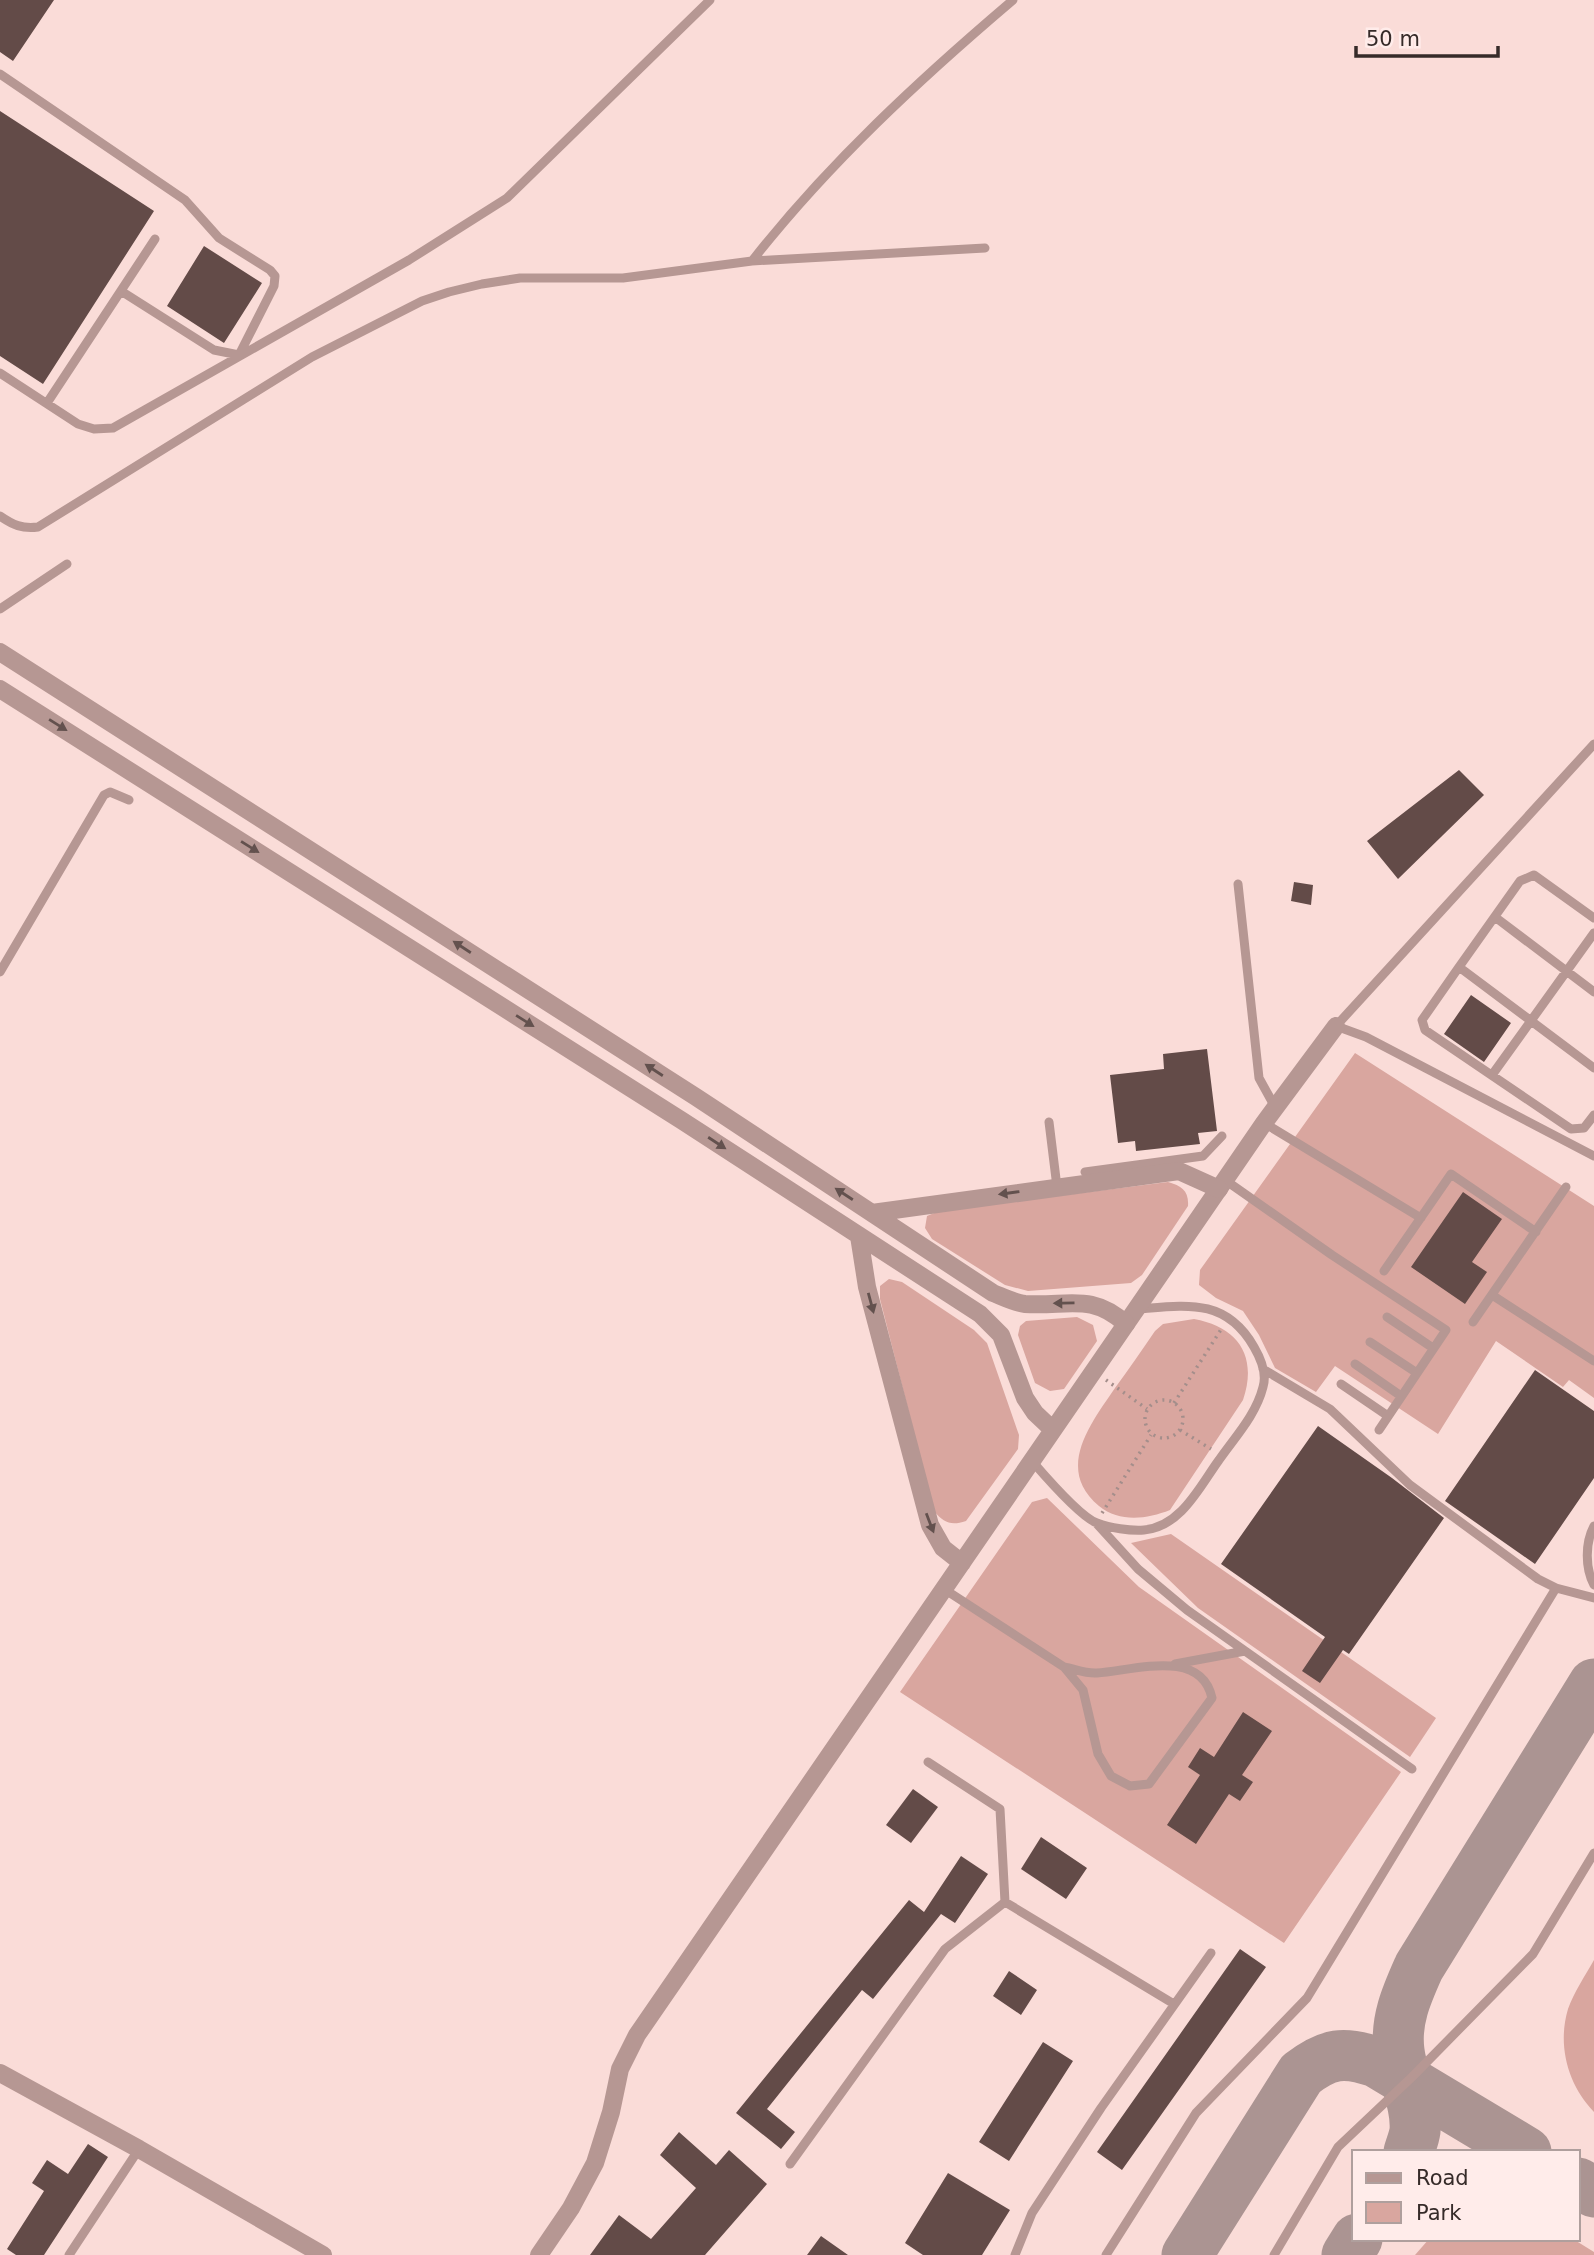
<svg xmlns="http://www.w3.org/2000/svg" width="1594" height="2255" viewBox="0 0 1594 2255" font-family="'DejaVu Sans',sans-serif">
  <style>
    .green { fill: #d9a69f }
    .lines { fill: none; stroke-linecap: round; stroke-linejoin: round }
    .taxiway { stroke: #ab9492; stroke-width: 51 }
    .building { fill: #634b48 }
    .path { stroke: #a48e8b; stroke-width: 3.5; stroke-dasharray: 2 5; stroke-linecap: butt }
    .service { stroke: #b69793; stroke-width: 9 }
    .minor { stroke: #b69793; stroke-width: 18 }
    .tertiary { stroke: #b69793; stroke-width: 18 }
    .oneway { fill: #63514e }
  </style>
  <rect width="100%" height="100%" fill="#fadcd8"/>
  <path class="green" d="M1355,1053L1594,1206V1398L1569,1380L1563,1387L1496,1341L1438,1434L1335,1366L1316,1392L1275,1368L1259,1335L1243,1311L1216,1298L1199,1285L1200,1270Z
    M1168,1182C1182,1186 1189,1191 1188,1206L1142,1275L1131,1283L1028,1291L1005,1285L932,1239L925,1228L927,1216L939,1211Z
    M889,1279L902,1282L974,1330L987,1343L1019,1435L1018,1449L966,1521C951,1526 944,1523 934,1511L880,1299V1286Z
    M1077,1317L1093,1325L1097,1341L1064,1389L1050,1391L1035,1383L1018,1335L1020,1326L1026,1321Z
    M1194,1319C1238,1327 1258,1356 1243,1400L1170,1510C1147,1519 1120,1523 1099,1506C1054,1469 1092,1422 1115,1388C1129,1369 1142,1350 1155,1331L1163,1324Z
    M1047,1498L1139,1587L1401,1772L1284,1943L900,1692L1032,1502Z
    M1171,1534L1436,1718L1410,1757L1198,1608L1131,1543Z
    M1594,1960V2112C1568,2085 1557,2046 1568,2009C1574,1992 1585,1976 1594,1960Z
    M1429,2239H1573L1594,2252V2255H1415Z"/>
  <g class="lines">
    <path class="taxiway" d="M1409,2152C1411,2145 1414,2138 1415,2131C1417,2103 1402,2077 1399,2051C1395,2020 1407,1994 1419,1967L1594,1684
      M1578,2183L1594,2192
      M1187,2255L1301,2074C1328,2053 1344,2051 1376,2062L1526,2152
      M1347,2255L1357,2239"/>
  </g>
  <path class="building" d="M0,0H54L13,61L0,52Z
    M0,111L154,211L43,384L0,356Z
    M204,246L262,283L224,343L167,306Z
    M1459,770L1484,795L1398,879L1367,841Z
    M1294,882L1313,885L1311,905L1291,901Z
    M1471,995L1511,1023L1484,1062L1444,1034Z
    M1207,1049L1217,1131L1198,1133L1200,1144L1136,1151L1135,1141L1118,1143L1110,1075L1164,1069L1163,1054Z
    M1463,1192L1502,1219L1472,1262L1487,1272L1465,1304L1411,1267Z
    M1535,1370L1594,1411V1478L1535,1564L1445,1501Z
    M1318,1426L1392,1478L1444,1518L1349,1654L1343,1650L1320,1683L1302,1671L1325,1637L1221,1564Z
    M1243,1712L1272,1731L1242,1775L1253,1782L1240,1801L1229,1794L1196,1844L1167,1825L1200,1775L1188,1767L1200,1748L1214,1757Z
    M913,1789L938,1807L911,1843L886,1825Z
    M1041,1837L1087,1868L1066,1899L1021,1869Z
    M961,1856L988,1874L955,1923L941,1914L873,1999L862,1990L767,2109L795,2132L781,2149L736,2113L909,1900L924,1912Z
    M1240,1949L1266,1967L1122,2170L1097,2152Z
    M1009,1971L1037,1990L1021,2015L993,1996Z
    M1043,2042L1073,2061L1009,2161L979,2142Z
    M679,2132L716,2165L729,2150L767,2184L705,2255H590L619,2215L651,2239L696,2188L660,2155Z
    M88,2144L108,2157L44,2255H16L7,2249L44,2191L32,2183L47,2160L68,2174Z
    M948,2173L1010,2210L982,2255H923L905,2243Z
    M821,2236L848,2255H807Z"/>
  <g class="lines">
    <path class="path" d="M1106,1380L1147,1409
      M1145 1419a19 19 0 1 1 38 0a19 19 0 1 1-38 0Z
      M1174,1403L1222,1328
      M1180,1430L1211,1449
      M1102,1513L1151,1435"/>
    <path class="service" d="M0,74L185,200L219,238L270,270L275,276L274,286L239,355L214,350L121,291
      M752,261C828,164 920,79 1013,0
      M0,373L78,424L94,429L113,428L409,260L507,198L710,0
      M47,403L155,239
      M0,516C13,525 22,529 38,527L312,357L422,301L449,292L482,284L520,278H623L752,261L985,248
      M0,609L67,564
      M1594,744L1336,1026L1366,1037L1594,1156
      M1238,884L1259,1078L1275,1107
      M1495,917L1594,992
      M1594,918L1534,875L1520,881L1459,967L1594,1068
      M1459,967L1422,1020L1425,1030L1571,1129L1584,1128L1594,1115
      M0,972L104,795L110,792L129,800
      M1492,1075L1594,933
      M1049,1122L1057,1187
      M1264,1123L1421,1218
      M1085,1172L1203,1156L1222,1136
      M1225,1180L1332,1255L1446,1330L1379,1430
      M1384,1271L1451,1174L1536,1232
      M1492,1295L1594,1361
      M1387,1317L1433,1348
      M1473,1322L1566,1187
      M1370,1342L1417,1373
      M1355,1364L1401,1396
      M1263,1369L1330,1409L1410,1485L1538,1579L1556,1588L1594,1598
      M1341,1384L1388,1416
      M1032,1461C1045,1476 1080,1517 1097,1523C1110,1528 1130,1531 1144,1530C1181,1527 1200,1486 1219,1460C1235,1437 1256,1415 1263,1387C1267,1374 1261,1359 1254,1347C1226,1298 1187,1305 1138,1309
      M1097,1524L1138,1569L1187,1610L1412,1769
      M1594,1526C1585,1543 1585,1568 1594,1585
      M944,1589L1064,1667L1083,1690L1098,1754L1111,1776L1130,1786L1149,1784L1212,1698C1201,1647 1132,1671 1097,1673C1086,1674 1075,1669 1064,1667
      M1175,1664L1245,1651
      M928,1762L1000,1809L1005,1902
      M790,2164L945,1949L1005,1902L1174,2004
      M69,2255L139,2149
      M1015,2255L1032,2213L1101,2108L1211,1953
      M1106,2255L1196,2113L1307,1998L1556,1588
      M1274,2255L1338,2147L1412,2077L1533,1954L1594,1853"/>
    <path class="minor" d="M1126,1324L1264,1123L1336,1026"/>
    <path class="tertiary" d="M0,652L696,1097L993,1293C1003,1297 1015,1303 1025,1304C1067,1307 1091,1292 1126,1324L637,2035L620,2069L611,2112L595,2163L571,2208L539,2255
      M0,689L681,1120L980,1314L1001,1335L1025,1398L1035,1413L1053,1430
      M872,1213L1179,1171L1219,1189
      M859,1236L867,1287L930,1525L943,1548L962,1563
      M0,2073L139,2149L323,2255"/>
  </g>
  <defs><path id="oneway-solid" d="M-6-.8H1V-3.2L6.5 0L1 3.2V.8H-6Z" transform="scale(1.75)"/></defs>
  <g class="oneway">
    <use href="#oneway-solid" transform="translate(58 725) rotate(32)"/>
    <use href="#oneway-solid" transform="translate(250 847) rotate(32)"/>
    <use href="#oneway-solid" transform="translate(462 947) rotate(-147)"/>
    <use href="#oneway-solid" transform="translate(525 1021) rotate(32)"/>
    <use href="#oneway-solid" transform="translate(654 1070) rotate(-147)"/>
    <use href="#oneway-solid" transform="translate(717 1143) rotate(33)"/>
    <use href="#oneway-solid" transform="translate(1009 1193) rotate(172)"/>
    <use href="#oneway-solid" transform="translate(844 1194) rotate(-147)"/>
    <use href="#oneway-solid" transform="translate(871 1303) rotate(75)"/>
    <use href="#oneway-solid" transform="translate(1064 1303) rotate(179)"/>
    <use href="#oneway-solid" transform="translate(930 1523) rotate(69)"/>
  </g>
  <rect x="1352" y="2150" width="228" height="91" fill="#ffecea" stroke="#af9f9d" stroke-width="2"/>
  <rect x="1366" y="2173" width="35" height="10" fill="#b69793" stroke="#af9f9d" stroke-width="2"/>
  <text x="1416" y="2185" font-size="21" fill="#362b29">Road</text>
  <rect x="1366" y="2202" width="35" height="21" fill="#d9a69f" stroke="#af9f9d" stroke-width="2"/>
  <text x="1416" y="2220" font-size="21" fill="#362b29">Park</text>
  <path d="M1356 46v10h142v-10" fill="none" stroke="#362b29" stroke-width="3.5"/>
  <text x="1366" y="46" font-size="21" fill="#362b29" stroke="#ffecea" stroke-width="5" paint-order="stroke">50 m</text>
</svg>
